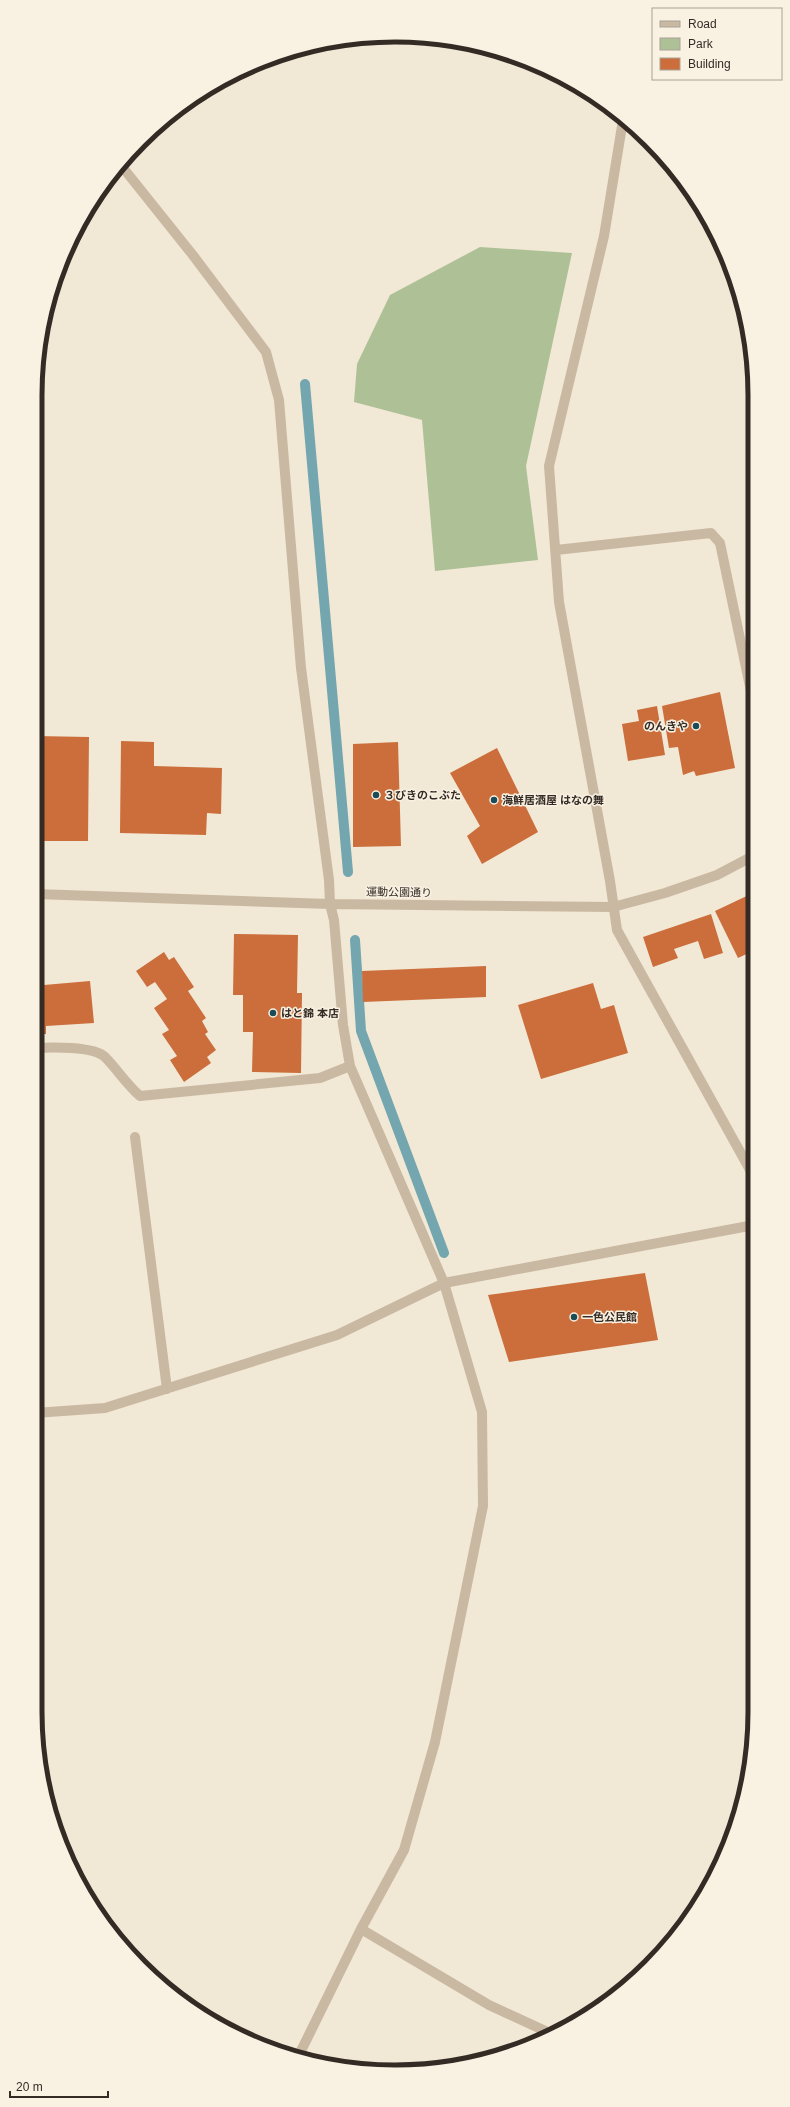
<svg xmlns="http://www.w3.org/2000/svg" width="790" height="2107" viewBox="0 0 790 2107" font-family="Arial,'Noto Sans JP',sans-serif">
  <style>
    .green { fill: #aec196 }
    .lines { fill: none; stroke-linecap: round; stroke-linejoin: round }
    .stream { stroke: #74a6af; stroke-width: 10 }
    .building { fill: #cb6e3b }
    .minor { stroke: #cab9a2; stroke-width: 10 }
    .poi-dot { fill: #194c56; stroke: #f9f1e2; stroke-width: 1.5 }
    .labels { text-anchor: middle; dominant-baseline: central; stroke-width: 3; stroke-linejoin: round; paint-order: stroke }
    .poi-label { font-size: 11px; font-weight: bold; fill: #342b25; stroke: #f9f1e2; text-anchor: start }
    .street-label { font-size: 11px; fill: #342b25; stroke: #f9f1e2 }
    .rim { fill: none; stroke: #342b25; stroke-width: 5 }
  </style>
  <rect width="100%" height="100%" fill="#f2e8d6"/>
  <path class="green" d="M480,247L572,253L526,466L538,560L435,571L422,420L354,402L357,364L390,295Z"/>
  <g class="lines">
    <path class="stream" d="M305,384L348,872
      M355,940L361,1031L444,1253"/>
  </g>
  <path class="building" d="M720,692L735,768L696,776L694,771L683,775L678,747L669,748L662,706Z
    M657,706L665,755L628,761L622,724L639,721L637,710Z
    M35,736L89,737L88,841H38V795H35Z
    M121,741L154,742V766L222,768L221,814L207,813L206,835L120,833Z
    M398,742L401,846L353,847V744Z
    M497,748L538,832L482,864L467,836L480,826L450,773Z
    M753,893V951L738,958L715,911Z
    M711,914L723,953L704,959L698,941L674,949L678,958L653,967L643,937Z
    M234,934L298,935L297,993H302L301,1073L252,1072L253,1032H243V995H233Z
    M164,952L169,960L174,957L194,987L188,991L206,1018L202,1021L208,1032L205,1034L216,1050L207,1057L211,1063L184,1082L170,1060L177,1056L162,1034L169,1030L154,1008L167,999L155,982L147,987L136,971Z
    M486,966V997L363,1002L362,971Z
    M35,973H43L44,985L90,981L94,1023L46,1026V1034H35Z
    M593,983L601,1009L614,1005L628,1053L541,1079L518,1005Z
    M645,1273L658,1340L509,1362L488,1295Z"/>
  <g class="lines">
    <path class="minor" d="M623,120L604,236L549,466L559,602L610,881L617,930L754,1177
      M120,164L192,254L266,352L279,400L301,668L329,880L330,904L334,920L343,1025L350,1066L444,1283L482,1412L483,1506L435,1742L404,1850L361,1929L298,2057
      M556,550L711,533L720,543L753,701
      M35,894L330,904L613,907L665,893L717,875L753,856
      M35,1048C50,1047 94,1046 105,1057C117,1069 126,1084 140,1096L320,1078L350,1066
      M135,1137L167,1389
      M35,1413L105,1408L337,1335L444,1283L754,1225
      M361,1929L489,2005L552,2034"/>
  </g>
  <g class="poi-dot">
    <circle cx="696" cy="726" r="4"/>
    <circle cx="376" cy="795" r="4"/>
    <circle cx="494" cy="800" r="4"/>
    <circle cx="273" cy="1013" r="4"/>
    <circle cx="574" cy="1317" r="4"/>
  </g>
  <g class="labels">
    <g class="poi-label">
      <text x="688" y="726" text-anchor="end">のんきや</text>
      <text x="384" y="795">３びきのこぶた</text>
      <text x="502" y="800">海鮮居酒屋 はなの舞</text>
      <text x="281" y="1013">はと錦 本店</text>
      <text x="582" y="1317">一色公民館</text>
    </g>
    <g class="street-label">
      <text transform="translate(399 892) rotate(1)">運動公園通り</text>
    </g>
  </g>
  <path d="M0 0H790V2107H0ZM395 42H395A353 353 0 0 1 748 395V1712A353 353 0 0 1 395 2065H395A353 353 0 0 1 42 1712V395A353 353 0 0 1 395 42Z" fill="#f9f1e2" fill-rule="evenodd"/>
  <path class="rim" d="M395 42H395A353 353 0 0 1 748 395V1712A353 353 0 0 1 395 2065H395A353 353 0 0 1 42 1712V395A353 353 0 0 1 395 42Z"/>
  <rect x="652" y="8" width="130" height="72" fill="#f9f1e2" stroke="#aaa296"/>
  <rect x="660" y="21" width="20" height="6" fill="#cab9a2" stroke="#aaa296"/>
  <text x="688" y="28" font-size="12" fill="#342b25">Road</text>
  <rect x="660" y="38" width="20" height="12" fill="#aec196" stroke="#aaa296"/>
  <text x="688" y="48" font-size="12" fill="#342b25">Park</text>
  <rect x="660" y="58" width="20" height="12" fill="#cb6e3b" stroke="#aaa296"/>
  <text x="688" y="68" font-size="12" fill="#342b25">Building</text>
  <path d="M10 2091v6h98v-6" fill="none" stroke="#342b25" stroke-width="2"/>
  <text x="16" y="2091" font-size="12" fill="#342b25" stroke="#f9f1e2" stroke-width="3" paint-order="stroke">20 m</text>
</svg>
